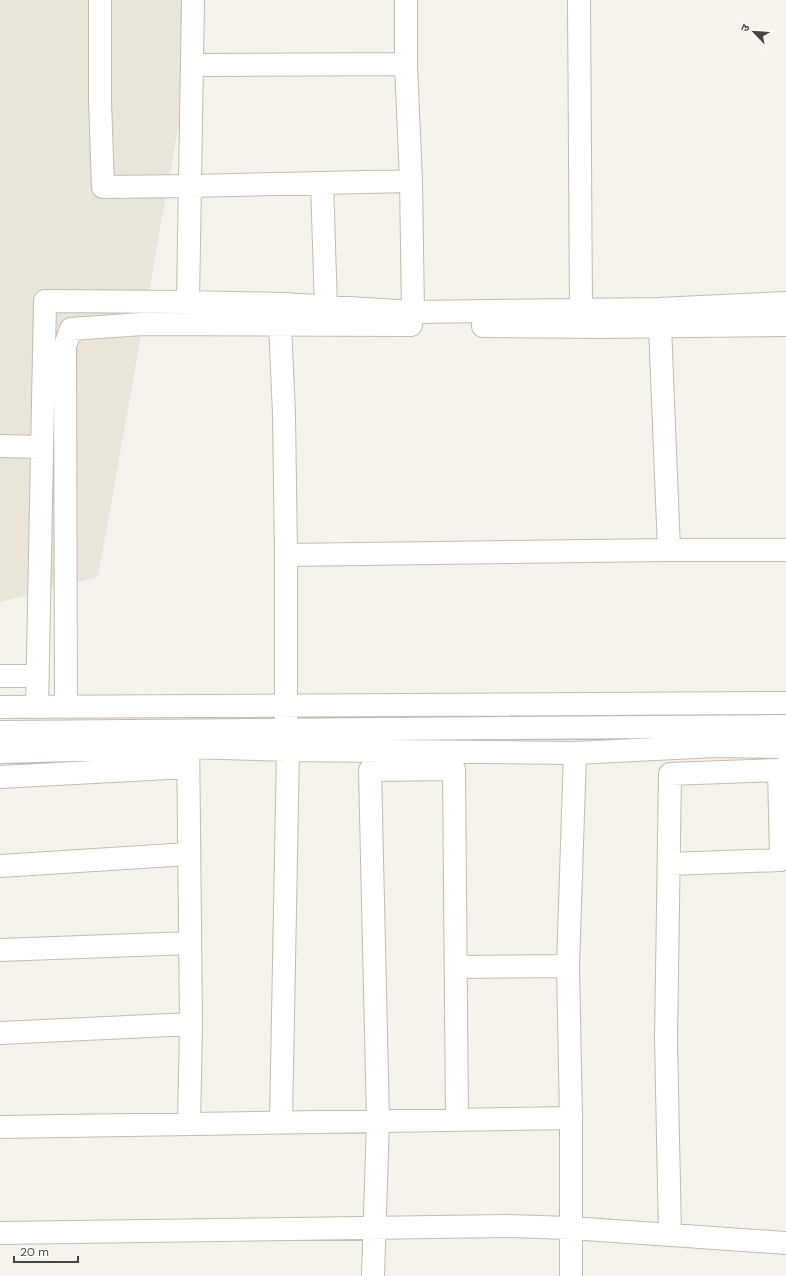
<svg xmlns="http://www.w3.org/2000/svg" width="786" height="1276" viewBox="0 0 786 1276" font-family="'DM Sans','Noto Sans Devanagari',sans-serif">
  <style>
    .residential { fill: #eae5da }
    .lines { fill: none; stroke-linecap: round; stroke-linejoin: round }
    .minor-casing { stroke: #c2bbae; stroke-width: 24 }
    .minor { stroke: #fff; stroke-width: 22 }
  </style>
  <rect width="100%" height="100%" fill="#f6f3ec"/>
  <path class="residential" d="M0,0H201L98,577L0,602Z"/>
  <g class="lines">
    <g class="minor-casing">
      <path id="minor" d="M100,0V101L103,187L190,186L411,181
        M406,0V64L411,181L413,312
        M579,0L581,310
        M192,65L406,64
        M322,183L326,307
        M188,302L193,0
        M658,312L660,326L669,550
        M280,325L284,414L286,555V719
        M483,326L601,327L786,325
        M0,446L42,447
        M286,555L669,550H786
        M0,676H38
        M0,707L786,703
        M37,707L45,301L188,302L284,304L413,312L658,309L786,303
        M66,707L65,346L71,329L142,324L411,325
        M188,731L191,1024
        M0,732L786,726
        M0,752L187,747L288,750
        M0,777L188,767
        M669,864L781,860L779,770L786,767
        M0,866L189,854
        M0,950L190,943
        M568,966L575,753L715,746L786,747
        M456,967L568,966L571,1118
        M0,1033L191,1024L189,1124
        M281,1122L288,750L575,753
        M0,1127L571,1118V1276
        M0,1233L507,1226L571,1228L786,1243
        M670,1235L666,1039L670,774L779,770
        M373,1276L378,1121L370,770L454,769L457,1120"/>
    </g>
    <use href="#minor" class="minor"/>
  </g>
  <g transform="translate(754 32) rotate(295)" stroke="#ffffff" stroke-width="3" paint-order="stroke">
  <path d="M0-3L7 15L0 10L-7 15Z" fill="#4b4439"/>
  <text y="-6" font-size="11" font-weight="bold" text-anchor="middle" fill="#4b4439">उ</text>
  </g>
  <path d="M14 1256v6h64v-6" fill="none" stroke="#4b4439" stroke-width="2"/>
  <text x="20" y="1256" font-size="12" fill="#4b4439" stroke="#ffffff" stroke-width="3" paint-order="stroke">20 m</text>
</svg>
